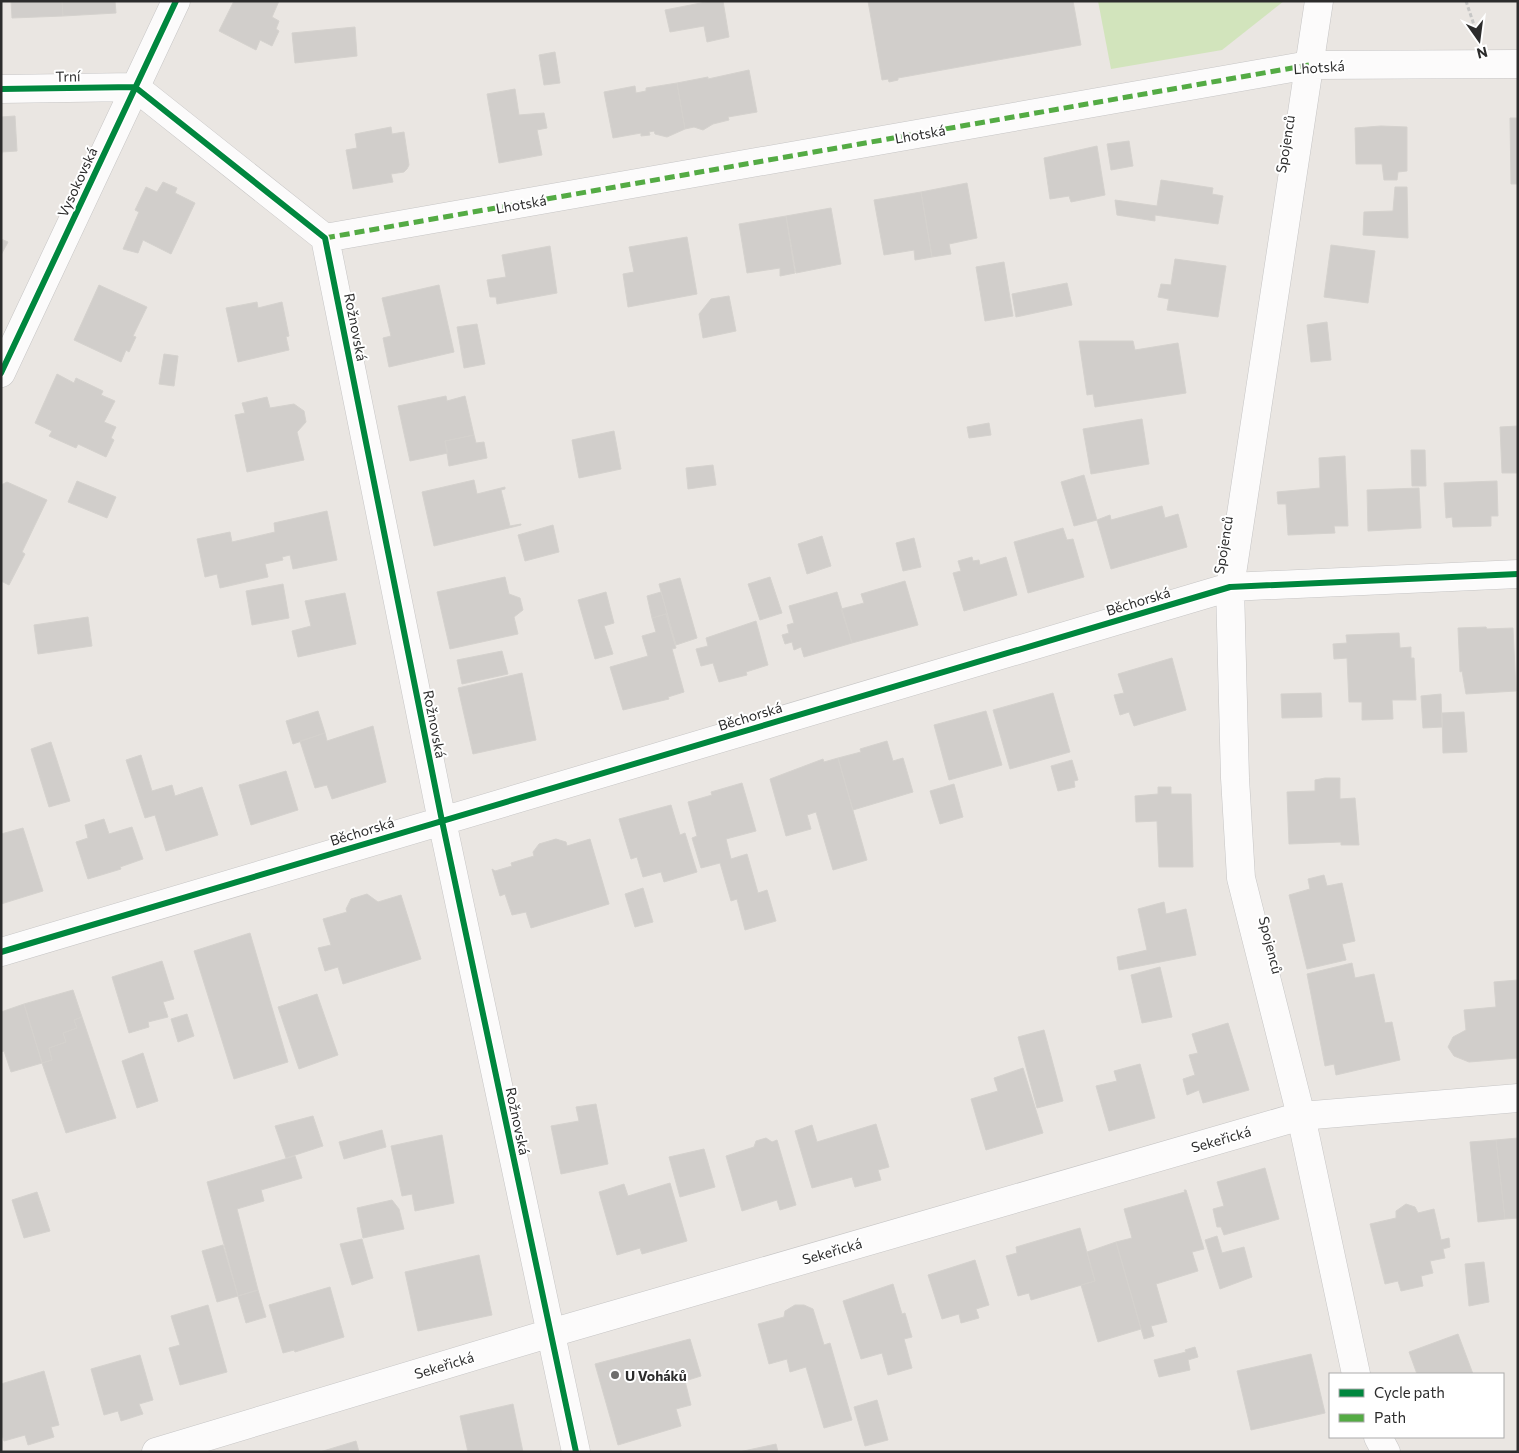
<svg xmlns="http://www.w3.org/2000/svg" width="1519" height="1453" viewBox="0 0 1519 1453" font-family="Commissioner,sans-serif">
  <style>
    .green { fill: #d2e4bc }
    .building { fill: #d1cecb; stroke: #d5d2ce }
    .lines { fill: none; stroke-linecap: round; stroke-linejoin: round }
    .street-casing { stroke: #c6c5c5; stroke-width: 29 }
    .path { stroke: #c7c7c6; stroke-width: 3; stroke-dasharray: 4 2.5; stroke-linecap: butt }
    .street { stroke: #fcfbfb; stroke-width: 28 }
    .quiet { stroke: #54ab44; stroke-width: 5; stroke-dasharray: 10 5; stroke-linecap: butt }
    .cycleway-casing { stroke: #fff; stroke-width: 9 }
    .cycleway { stroke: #00873e; stroke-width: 6 }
    .poi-dot { fill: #6e6d6c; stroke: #fff; stroke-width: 2 }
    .labels { text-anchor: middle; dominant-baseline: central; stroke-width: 4; stroke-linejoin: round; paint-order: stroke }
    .street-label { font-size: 14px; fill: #2c2c2c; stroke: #fff }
    .poi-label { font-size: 14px; font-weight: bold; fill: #2c2c2c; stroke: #fff; text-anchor: start }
  </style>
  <rect width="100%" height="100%" fill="#eae6e2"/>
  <path class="green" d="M1098,1H1284L1222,50L1111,69Z"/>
  <path class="building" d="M11,1H62L63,16L12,18Z
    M62,1H115L116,13L63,16Z
    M234,1H279L272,17L279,21L276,29L279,31L272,46L260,40L256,50L219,31Z
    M711,1H723L729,37L707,42L704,26L670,32L665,10Z
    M868,1H1073L1081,45L898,78V80L889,82L888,79L882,80Z
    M355,27L357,56L295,63L292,33Z
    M555,52L560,83L544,85L539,55Z
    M749,70L757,112L728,117L729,120L713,124L703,130L694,127L685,129L677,83L708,77V79Z
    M677,83L685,129L667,137L655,134L654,131L649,132L650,135L641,136V133L613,138L604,92L635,86L636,93L646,91V88Z
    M515,89L519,115L544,113L547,128L537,130L542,155L499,163L487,94Z
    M15,116L17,151L2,152L1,160V117Z
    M1510,118H1518V184H1511Z
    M1381,126L1407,127V171L1398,172L1397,180H1384L1382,164H1356L1355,128Z
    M391,127L392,134L404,132L409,165L407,169L404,172L391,174L393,182L353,189L346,150L357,148L355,134Z
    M1129,141L1133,166L1111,170L1107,144Z
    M1097,146L1105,195L1071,202L1069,196L1050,199L1044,158Z
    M1161,180L1213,188L1212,194L1223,196L1218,224L1155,215V221L1117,215L1115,200L1157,206Z
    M163,182L177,188L175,193L195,203L171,254L143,240L138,253L123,249L139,212L135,210L146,187L157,192Z
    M967,183L977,238L949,244L951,254L932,257L921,192Z
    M1395,187H1407L1408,238L1363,235L1364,212L1393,211Z
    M921,192L932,257L915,260L914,250L884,255L874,200Z
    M831,208L841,264L796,273L786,216Z
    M786,216L795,273L780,276V268L747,273L739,224Z
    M687,237L697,294L628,307L623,274L634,272L629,247Z
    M1,239L8,242L1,255Z
    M1331,245L1375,251L1368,303L1324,297Z
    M550,246L557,293L497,304L496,297H490L487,280L506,277L502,255Z
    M1175,259L1226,266L1218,317L1167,310L1169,299L1158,297L1161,284L1171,285Z
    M1004,262L1013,316L985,321L976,267Z
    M1067,283L1072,305L1016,317L1012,294Z
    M99,285L147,307L133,336L136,337L129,352L126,350L121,362L74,340Z
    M439,285L454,352L389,367L383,338L391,336L382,298Z
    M729,296L736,331L703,338L699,314L711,299Z
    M257,302L258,308L282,302L289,336L286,337L289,350L238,362L226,308Z
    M1327,322L1331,360L1311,362L1307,325Z
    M477,324L485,364L464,368L457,327Z
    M1079,341H1133L1135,350L1178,343L1186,393L1095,407L1093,394L1087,395Z
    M164,354L178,356L174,386L159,384Z
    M57,374L74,383L76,378L103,391L101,395L115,401L104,422L116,427L111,438L114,440L106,457L78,444L76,448L49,436L52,431L35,423Z
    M446,396L447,401L465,396L474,435L445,441L448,453L410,461L398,406Z
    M267,397L270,408L294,404L304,411L306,422L297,432L304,460L247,472L235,415L245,413L242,403Z
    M1142,419L1149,464L1091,474L1083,429Z
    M989,423L991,435L969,438L967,427Z
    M1518,426V473H1502L1500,427Z
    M614,431L621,469L579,478L572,440Z
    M474,435L476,443L484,442L487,458L449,466L445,441Z
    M1411,450H1425L1426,486H1412Z
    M1345,456L1348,526H1334L1335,533L1288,535L1286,504H1278L1277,492L1320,488L1319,458Z
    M713,465L716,485L688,489L686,468Z
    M1084,475L1097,520L1074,526L1061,482Z
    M474,480L477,494L505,487V489L501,490L510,526L521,524V525L434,546L422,492Z
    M77,481L116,497L107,518L68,502Z
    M1497,481L1498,516H1491V526L1453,527L1452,517L1446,518L1444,483Z
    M7,482L47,500L22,552L25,554L9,585L1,581V485Z
    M1419,488L1421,528L1368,531L1367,490Z
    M1162,506L1165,518L1178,514L1187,547L1111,569L1097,520L1110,515L1111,520Z
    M327,511L337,560L293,569L290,555L282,557L283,560L265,564L268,577L220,588L217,574L205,577L197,539L230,532L232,542L275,532L274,523Z
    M553,525L559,552L525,561L518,535Z
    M1063,528L1067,540L1073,539L1084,577L1028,593L1014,542Z
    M822,536L831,566L807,574L798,544Z
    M914,538L921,567L903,571L896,543Z
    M972,557L973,561L979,560L980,565L1006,557L1017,595L964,611L953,573L961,571L958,561Z
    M505,577L509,594L520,598L523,610L514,617L518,634L450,649L437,592Z
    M770,577L782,613L760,620L748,584Z
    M680,578L697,638L676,645L659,584Z
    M905,581L918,625L852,643L841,609L864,603L861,594Z
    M283,584L289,618L252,625L246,591Z
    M606,592L614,623L604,626L613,654L595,659L578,600Z
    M661,592L676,645L666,614L652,618L647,596Z
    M837,592L852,643L804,657L801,647L794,650L792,642L785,644L782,635L789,633L787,625L794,623L789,606Z
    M345,593L356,644L298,657L292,631L311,626L305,601Z
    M666,614L676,648L672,649L684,692L668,697L669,699L623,710L610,667L648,656L642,636L656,632L652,618Z
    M88,617L92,646L38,654L34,625Z
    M756,621L768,665L746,672L747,675L719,682L713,663L701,666L696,649L708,646L706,638Z
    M1486,627L1487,629L1513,628L1516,691L1466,694L1462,671L1460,672L1458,628Z
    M1399,633L1400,648L1411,647V658H1414L1416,700H1392L1393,719L1362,720V702H1349L1347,658L1334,659L1333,644L1347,643L1346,635Z
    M502,651L508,674L462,684L457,660Z
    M1172,658L1186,710L1134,726L1129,712L1120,715L1114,695L1124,693L1118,674Z
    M522,673L536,740L473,754L458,688Z
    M1053,693L1070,752L1010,769L993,710Z
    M1321,693L1322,717L1282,718L1281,694Z
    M1441,694L1442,727L1423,728L1421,696Z
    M318,711L325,733L293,744L286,721Z
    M986,711L1002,765L949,780L934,725Z
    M1464,712L1467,752L1443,753L1442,713Z
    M373,726L386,782L332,799L327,785L315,788L300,741L325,733L327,741Z
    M887,741L893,761L903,758L913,792L853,810L838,758L861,752L860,749Z
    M51,742L70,801L49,807L31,749Z
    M141,755L152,791L172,785L175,796L202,787L218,835L166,851L155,815L145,818L126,760Z
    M838,758L867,860L833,870L816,812L807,815L811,829L786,836L770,779L823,759L824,762Z
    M1072,760L1078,780L1074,781L1075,787L1058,791L1051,766Z
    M286,771L298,810L251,825L239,785Z
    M1325,778H1340V799L1355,798L1359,845H1341V842L1289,844L1287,792L1315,791V780Z
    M742,783L756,831L726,839L731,859L747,854L758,893L767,890L776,921L745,930L737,899L731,901L720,863L701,868L692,838L697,836L688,802L712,795L711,792Z
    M954,784L963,817L940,824L930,791Z
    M1158,787H1171V794H1191L1193,867H1159L1157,821L1136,822L1135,796L1158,794Z
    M671,805L680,835L685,833L697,872L664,882L661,872L643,877L637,857L631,859L619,819Z
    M104,819L109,834L132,827L143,859L120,867L121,869L88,879L76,842L88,838L85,825Z
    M23,828L43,891L1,904V834Z
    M556,839L566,842L567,846L590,839L609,904L531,928L526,912L512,915L505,894L500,896L492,869L495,871L512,866L511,863L534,856L533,852L539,844Z
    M1324,875L1327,886L1342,883L1355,941L1342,944L1346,960L1307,969L1289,895L1310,889L1308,879Z
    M643,888L653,922L635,927L625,894Z
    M367,894L378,902L401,895L421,959L343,984L338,967L325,971L318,948L331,945L323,919L347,912L346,909L351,899Z
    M1164,902L1166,914L1186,909L1196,955L1119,970L1117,957L1147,950L1138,909Z
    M250,933L288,1062L234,1079L194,951Z
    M162,961L174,999L163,1002L168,1017L148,1022L149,1027L129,1033L112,977Z
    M1352,963L1355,978L1374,974L1385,1023L1392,1022L1400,1060L1336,1075L1334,1064L1325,1066L1307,974Z
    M1160,967L1172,1017L1142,1023L1131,975Z
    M1518,980V1058L1469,1062L1454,1056L1448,1047L1453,1037L1466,1030L1464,1010L1496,1007L1494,982Z
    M73,990L82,1017L74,1020L77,1028L63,1033L66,1042L49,1048L52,1060L42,1063L24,1004Z
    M317,994L338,1055L299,1069L278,1007Z
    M24,1004L42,1063L11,1072L4,1051L1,1052V1012Z
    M187,1014L194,1036L178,1042L171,1019Z
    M82,1017L116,1118L66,1133L42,1063L52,1060L49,1048L66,1042L63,1033L77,1028L74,1020Z
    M1228,1023L1249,1090L1203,1103L1199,1090L1187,1095L1183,1079L1195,1075L1189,1055L1198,1053L1192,1034Z
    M1044,1030L1063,1101L1037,1108L1018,1037Z
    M143,1053L158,1101L137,1108L122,1061Z
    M1140,1064L1155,1118L1109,1131L1096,1086L1117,1081L1114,1071Z
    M1023,1068L1043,1133L986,1150L971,1099L998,1091L994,1078Z
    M596,1104L608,1164L561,1174L551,1126L579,1121L576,1107Z
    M313,1116L323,1146L286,1158L275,1126Z
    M876,1124L889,1167L878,1170L881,1180L855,1187L852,1177L812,1188L795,1131L812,1125L817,1142Z
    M382,1130L386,1147L344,1159L339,1142Z
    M442,1135L454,1203L415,1211L412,1194L402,1196L391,1146Z
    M766,1138L772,1142L777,1140L796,1205L780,1210L777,1200L742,1211L726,1156L754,1147L756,1141Z
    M1518,1138V1218L1505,1219L1496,1140Z
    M1496,1140L1505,1219L1478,1222L1470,1142Z
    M704,1149L715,1187L680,1197L669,1157Z
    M295,1156L302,1178L261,1190L264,1201L237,1209L258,1290L238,1296L207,1182Z
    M1265,1168L1279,1219L1224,1235L1221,1227H1217L1213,1209L1224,1206L1217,1182Z
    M670,1183L687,1241L642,1254L640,1248L617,1255L599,1192L624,1184L628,1196Z
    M1184,1190H1186L1204,1249L1192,1252L1198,1271L1156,1284L1167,1322L1151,1326L1154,1336L1144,1339L1116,1242L1132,1238L1124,1209L1185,1192Z
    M37,1192L50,1231L24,1238L12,1200Z
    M392,1200L399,1209L404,1229L363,1238L357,1208Z
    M1406,1204L1415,1207L1418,1213L1434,1209L1441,1240L1449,1238L1450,1247L1443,1249L1445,1258L1430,1261L1433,1273L1421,1276L1423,1286L1401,1291L1398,1281L1385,1284L1370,1224L1396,1218V1211Z
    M1080,1228L1095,1281L1031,1300L1029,1293L1018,1296L1006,1256L1017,1253L1016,1247Z
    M1217,1236L1222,1253L1244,1247L1252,1277L1220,1289L1205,1240Z
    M362,1239L373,1278L352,1285L340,1244Z
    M1116,1242L1141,1329L1098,1342L1081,1285L1095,1281L1087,1252Z
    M223,1245L238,1296L217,1302L202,1251Z
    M479,1255L492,1315L418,1331L405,1272Z
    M975,1260L989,1305L976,1309L979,1318L961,1323L959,1314L942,1319L928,1275Z
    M1484,1262L1489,1302L1469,1306L1465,1264Z
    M893,1284L902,1314L905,1313L912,1337L904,1339L912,1368L888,1375L882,1353L861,1359L843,1301Z
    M330,1287L344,1337L295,1352L294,1350L283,1353L269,1305Z
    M258,1290L266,1317L246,1323L238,1296Z
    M208,1305L227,1372L180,1385L169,1348L180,1345L171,1316Z
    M795,1305H804L813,1309L824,1345L830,1343L852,1420L824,1428L806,1367L790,1372L787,1359L769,1364L758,1324L784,1317L785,1311Z
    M1458,1334L1473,1374H1417L1409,1352Z
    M690,1339L701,1376L685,1381L691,1405L676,1409L681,1426L618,1445L595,1364Z
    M1195,1347L1198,1357L1188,1360L1190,1370L1159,1377L1154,1360L1186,1352L1185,1350Z
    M1311,1354L1325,1413L1251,1430L1237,1371Z
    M140,1355L153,1400L139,1404L143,1414L121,1421L118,1411L104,1415L91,1369Z
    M44,1371L59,1425L51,1427L54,1437L28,1445L25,1435L4,1441L1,1432V1384Z
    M877,1400L888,1440L865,1446L854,1407Z
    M513,1404L523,1452H468L460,1416Z
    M356,1441L359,1452H320Z
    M776,1444L778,1452H739Z"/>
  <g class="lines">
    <g class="street-casing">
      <path id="street" d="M1319,1L1230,587L1235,778L1241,878L1301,1116L1356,1374
        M1,89L135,87L325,238L442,821L576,1452
        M325,238L1309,65L1518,64
        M1,373L176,1
        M1,952L1230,587L1518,574
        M1378,1437L1386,1452
        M156,1452L551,1333L1301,1116L1518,1098"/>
    </g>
    <path class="path" d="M1466,1L1476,31"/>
    <use href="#street" class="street"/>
    <path class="quiet" d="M325,238L1309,65"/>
    <g class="cycleway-casing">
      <path id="cycleway" d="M1,89L135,87L325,238L442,821L576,1452
        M1,373L176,1
        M1,952L1230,587L1518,574"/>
    </g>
    <use href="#cycleway" class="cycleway"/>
  </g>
  <circle class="poi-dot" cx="615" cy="1375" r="5"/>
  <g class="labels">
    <g class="street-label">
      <text transform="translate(1319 67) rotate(-4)">Lhotská</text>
      <text transform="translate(68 76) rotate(-1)">Trní</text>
      <text transform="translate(920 134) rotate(-10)">Lhotská</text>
      <text transform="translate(1285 144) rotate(-81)">Spojenců</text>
      <text transform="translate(77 182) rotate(-65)">Vysokovská</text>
      <text transform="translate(521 204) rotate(-10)">Lhotská</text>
      <text transform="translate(356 327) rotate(79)">Rožnovská</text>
      <text transform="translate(1223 545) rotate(-81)">Spojenců</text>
      <text transform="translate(1138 601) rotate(-17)">Běchorská</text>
      <text transform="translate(750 716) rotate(-17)">Běchorská</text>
      <text transform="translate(435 724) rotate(79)">Rožnovská</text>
      <text transform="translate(362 831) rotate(-17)">Běchorská</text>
      <text transform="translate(1271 945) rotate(76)">Spojenců</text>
      <text transform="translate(518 1121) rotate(78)">Rožnovská</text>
      <text transform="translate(1221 1139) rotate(-16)">Sekeřická</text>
      <text transform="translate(832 1251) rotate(-16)">Sekeřická</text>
      <text transform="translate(444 1365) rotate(-17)">Sekeřická</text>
    </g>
    <g class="poi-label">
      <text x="625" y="1375">U Voháků</text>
    </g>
  </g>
  <rect width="1519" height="1453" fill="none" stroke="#2c2c2c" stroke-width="5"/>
  <rect x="1329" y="1373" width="175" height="65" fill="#ffffff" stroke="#ababab"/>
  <rect x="1339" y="1389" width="25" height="8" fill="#00873e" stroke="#ababab"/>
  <text x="1374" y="1398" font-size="15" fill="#2c2c2c">Cycle path</text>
  <rect x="1339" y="1414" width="25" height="8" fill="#54ab44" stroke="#ababab"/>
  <text x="1374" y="1423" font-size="15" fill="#2c2c2c">Path</text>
  <g transform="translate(1479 40) rotate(166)" stroke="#ffffff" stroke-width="4" paint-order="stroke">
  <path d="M0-4L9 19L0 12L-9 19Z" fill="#2c2c2c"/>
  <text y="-8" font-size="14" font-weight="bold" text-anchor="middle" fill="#2c2c2c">N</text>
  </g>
</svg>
